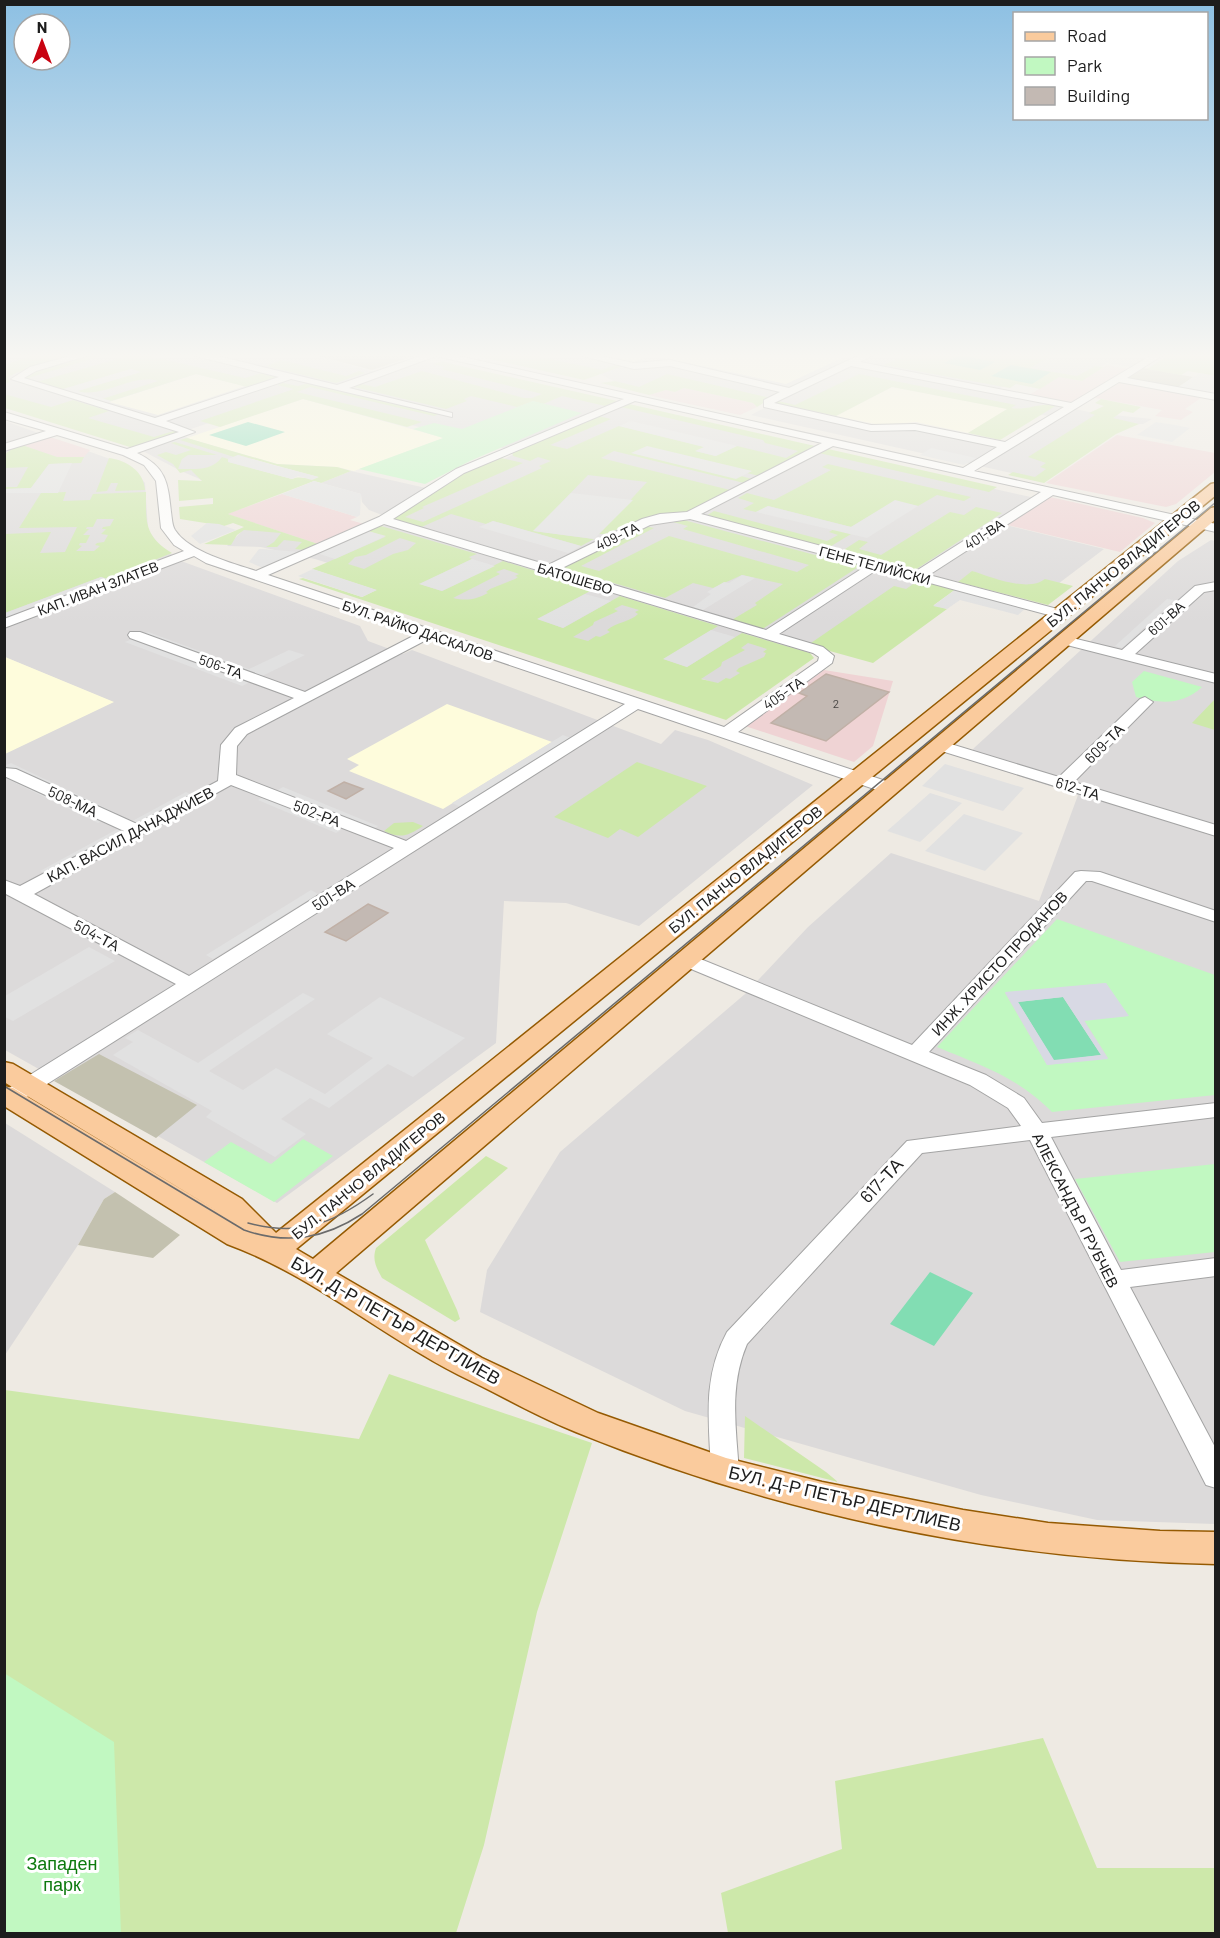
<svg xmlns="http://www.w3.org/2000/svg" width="1220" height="1938" viewBox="0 0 1220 1938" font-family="Barlow,sans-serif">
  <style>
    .residential { fill: #dcdada }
    .commercial { fill: #efd3d4 }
    .education { fill: #fefcdc }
    .construction { fill: #c3c1af }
    .grass { fill: #cde8aa; fill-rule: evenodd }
    .park { fill: #c1f8c1; fill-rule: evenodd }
    .pitch { fill: #82ddb3 }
    .parking { fill: #e1e1e1 }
    .plaza { fill: #d8d9e4; fill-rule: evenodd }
    .building { fill: #c3b9b3; stroke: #c0b0a6; stroke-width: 1.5 }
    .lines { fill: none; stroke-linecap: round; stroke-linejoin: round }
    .minor-casing { stroke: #a4a4a4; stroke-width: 2 }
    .major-casing { stroke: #955a02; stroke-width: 3 }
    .minor { fill: #fff; fill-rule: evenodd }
    .major { fill: #facb9d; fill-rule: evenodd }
    .tram { stroke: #6b6b6b; stroke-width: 1.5 }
    .labels { text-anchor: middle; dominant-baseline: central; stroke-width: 6; stroke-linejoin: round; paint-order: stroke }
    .number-label { font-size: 12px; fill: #464442 }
    .far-street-label { font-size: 14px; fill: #1d1d1d; stroke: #fff }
    .street-label { font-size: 15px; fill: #1d1d1d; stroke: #fff }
    .near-street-label { font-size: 18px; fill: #1d1d1d; stroke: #fff }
    .near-park-label { font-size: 18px; fill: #0d7a0e; stroke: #fff }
  </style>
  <rect width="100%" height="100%" fill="#eeeae3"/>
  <path class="residential" d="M4,353H316L312,355L382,374L422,360L1035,498L998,523L1104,549L1054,587L989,588L933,576L906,596L738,690L315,559L261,547L227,546L244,529L276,531L339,550L395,520L369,510L362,502L361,494L321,483L351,471L439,491L518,452L293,395L176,434L252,458L246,499L181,471L120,439L5,405Z
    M514,353H1152L1131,367L1107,363L1077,379L1011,382L993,392L1094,413L1152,419L1143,424H1128L1043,480L751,415L764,408L876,431L919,430L1010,448L1059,418L884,384L821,411L665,379L641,388L622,385L596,372Z
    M5,421L132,467L145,483L148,530L160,546L181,561L360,626L368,641L403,654L412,650L661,744L675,730L708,740L813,785L639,926L566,903L504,901L496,1043L277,1203L5,1050L4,754L113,702L5,657Z
    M1211,540L1215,541V1524L1097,1520L981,1495L685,1411L480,1312L487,1270L560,1152L745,994L808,927L891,853L1039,901L1078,795L966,759L974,748L1178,561Z
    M5,1123L115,1192L104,1199L78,1245L5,1355Z"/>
  <path class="commercial" d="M1107,365L1139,371L1126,380L1205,395L1185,409L1193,412L1181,420L1155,416L1162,410L1085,396L1072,404L1029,395L1059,377L1082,381Z
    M684,388L753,403L757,407L740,415L648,395L666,390L675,392Z
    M1117,435L1215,453V472L1176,504L1166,507L1046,483Z
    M50,437L90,450L84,457H57L19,444Z
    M282,494L357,517L350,520L364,524L318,544L227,514Z
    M1046,496L1143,518L1155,523L1120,552L1003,524Z
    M824,670L893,681L873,746L854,762L745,726Z"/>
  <path class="education" d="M590,353H853L786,384L651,355L633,362Z
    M196,374L245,386L158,415L109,402Z
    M892,387L1008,409L968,433L916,422L880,425L836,416Z
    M303,399L444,438L354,471L337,467L277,464L187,438Z
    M5,657L114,702L5,754Z
    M447,704L552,742L443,809L349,771L359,765L347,759Z"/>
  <path class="construction" d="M319,353H409L417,355L372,370L314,355Z
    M1143,368L1193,377L1176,389L1126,380Z
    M99,1054L197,1105L156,1138L54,1081Z
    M115,1192L180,1235L153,1258L78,1245L104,1199Z"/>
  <path class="grass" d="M40,353H76L16,373L8,377L10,382L5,384L4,365Z
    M98,353H136L245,378L265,372L284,376L251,388L196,374L111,401L102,399L158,381C130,373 105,399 76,391L140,372L131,369L60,390L33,383L124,357L112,353L21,380L24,374Z
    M463,353H522L602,370L617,364L623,366L584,380Z
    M910,353H1056L1030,368L1077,376L1095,366L1104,367L1082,381L1059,377L1040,389L1016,384L1010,388L884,365Z
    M1190,353H1215V376L1188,371L1181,375L1147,369L1169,355L1182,357Z
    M281,360L346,376L359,371L365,373L336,383L266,366Z
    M443,361L452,364L617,401L605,406L562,396L543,404L533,401L517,407L471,396L464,399L467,401L446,409L350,386L357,383L375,387L422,371L524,398H532L542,394L441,369L445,367L433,364Z
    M667,374L771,398L757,407L753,403L684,388L675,392L666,390L649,395L601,383L615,381L639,387Z
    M859,374L1016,405L1011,408C1026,411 1040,402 1057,405L1000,440L968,433L1007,409L892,387L836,416L774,403L778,401L795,405Z
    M283,383L298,386L309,383L439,414L434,416L310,387L297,392L422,422L407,427L303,399L220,427L200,421L294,389L277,385Z
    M4,394L51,407L73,400L109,411L88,418L154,437L177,430L183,432L133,448L5,408Z
    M1101,399L1141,407L1133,413L1123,411L1113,418L1139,424L1116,434L1044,483L1008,475L1013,472L1035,477L1046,469L1040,467L1046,463L1028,457L1095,415L1089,413L1104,406L1095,403Z
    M629,404L815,446L759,476L747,473L751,471L632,453L736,478L741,476L752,479L744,483L614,451L601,458L730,490L689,512L655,515L605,534H599L647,482L588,475L534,531L594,539L581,546L493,521L486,524L451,514L417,529L390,521L466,472L501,458L523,463L422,507L424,508L405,517L423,522L542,468L539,466L551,461L538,457L530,461L513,456L512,452L598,416L611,419L550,445L567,449L619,426L705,447L696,451L715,456L737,446L786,458L798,451L765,443L763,440L621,407Z
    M187,438L277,464L337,467L351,471L321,483L314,481L228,514L318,544L304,550L295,549L302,542L284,540L277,547H266L274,542L281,533L244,530L237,535L231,545L204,544L244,527L233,523L224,526L180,519L179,507L213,504V498L179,501L178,480L202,481L191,470L180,473L173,464L157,455L166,452L176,455L191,450L171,443L175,442L217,455H188L182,459L178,469C196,469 212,471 222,457L228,459L229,462L292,479C302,475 309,481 318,477L238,455L234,457L180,440Z
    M19,444L57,457H84L81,463L49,464L31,488L5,489L4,487H17L28,467L5,468V454Z
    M828,449L997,487L989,492L819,453Z
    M109,458C126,460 144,471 145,490L115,491L118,483H111L107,491L96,492Z
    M828,464L971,497L964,501L937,495L918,506L895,501L851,527L768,506L756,512L743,509L754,503L738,498L747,493L774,500L831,470L822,467Z
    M66,492L63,501L90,500L93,494L146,492C146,522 144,536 172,553L107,579L101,577L5,613V534L51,532L40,553L65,552L77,527L19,528L41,493ZM97,519H114L110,526L103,527L102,529H106L101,534L108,535L104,542L97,543L95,545L100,546L94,551H76L82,546L79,545L80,543H86L90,535H83L89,529H86L87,527H93Z
    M976,507L1002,513L915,570L842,551L859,540L868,542L859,549L881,555L950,512L964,515Z
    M714,511L827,541L838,535L829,532L834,529L851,534L828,548L706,516Z
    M680,519L815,555L820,553L863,564L761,630L730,621L757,605L755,603L783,584L742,575L713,588L693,583L665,598L579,573L573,576L555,571L645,526L654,528L581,566L599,571L669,536L797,572L809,565L683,529L688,526L673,522Z
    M381,526L477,554L469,557L472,559L420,584L442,591L503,561L594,589L538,619L563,628L620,596L718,626L664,659L687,667L742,633L810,653L814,658L726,720L299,579L303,578L362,597L376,590L312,569L385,537L368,531ZM400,538L416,543L408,550L393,554L364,569L348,564L355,557L366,555ZM504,569L519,574L515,576L518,577L515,579L490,589L486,592L488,593C475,600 466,601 453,598L500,574L496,572ZM622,605L639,610L635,612L638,614C632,621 617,622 607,630L610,632L600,637L596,636L588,641L573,637L593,625L594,622L618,611L614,609ZM748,643L767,649L763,652L766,653L764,657L739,668L736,671L740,673L730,679L726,678L718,683L701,679L721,666L722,662L745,650L741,648Z
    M972,571C989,576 1027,593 1045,579L1073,586L1048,605L958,582Z
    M919,580L956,589L934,605L947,609L873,663L808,645L894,586L906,589Z
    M1215,699V730L1192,723Z
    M637,762L707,786L638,837L620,829L608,838L554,817Z
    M413,822L423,826C408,836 400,839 384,831L394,823Z
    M486,1156L508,1168L425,1240L457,1310L460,1319L455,1322L382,1278C376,1267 372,1260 376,1248Z
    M389,1374L592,1443L537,1612L484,1845L456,1933L5,1934V1390L359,1439Z
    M745,1416L826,1472L838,1482L744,1458Z
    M1043,1738L1097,1868H1215V1933H728L721,1893L842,1849L835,1781Z"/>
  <path class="park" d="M533,401L582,413L470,461L425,484L359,469L443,438L413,429L434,423L462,429Z
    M1144,671L1202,687C1183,705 1161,704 1136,697L1132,682Z
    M1057,919L1215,975V1095L1052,1112C1016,1076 982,1066 937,1047ZM1106,983L1128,1016L1084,1020L1108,1058L1047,1065L1005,993Z
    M303,1139L333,1156L274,1202L204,1162L231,1142L271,1164Z
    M1215,1164V1252L1120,1262L1075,1179Z
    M4,1673L114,1742L121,1933H5Z"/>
  <path class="pitch" d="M959,355L995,362L980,370L944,363Z
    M1011,365L1051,372L1032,384L991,376Z
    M248,422L285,432L246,446L209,435Z
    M1063,997L1101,1055L1054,1061L1018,1002Z
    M930,1272L973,1293L934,1346L890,1324Z"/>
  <path class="parking" d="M131,369L141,372L78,391L111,401L106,403L60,390Z
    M1200,373L1215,376V387L1208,393L1178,387Z
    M631,421L737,446L716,456L695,451L704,447L619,426Z
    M1156,422L1175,425L1190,428L1172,442L1137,435Z
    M647,446L752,471L736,479L631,453Z
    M931,448L976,458L964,465L920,455Z
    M238,455L273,465L319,477L312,480L298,476L292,479L228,462V459Z
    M72,463L58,493H5V489L31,488L49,464Z
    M314,481L361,494L360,515L357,517L282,494Z
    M571,493L633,500L594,539L533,531Z
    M895,500L918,506L867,538L756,512L768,506L851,527Z
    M493,521L581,546L568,553L479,527Z
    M207,523L219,524L236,530L200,544L191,536Z
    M368,531L386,536L335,559L317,553Z
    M259,549H263L299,552L263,568L249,562Z
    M472,559L495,566L442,591L419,584Z
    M313,569L377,590L362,597L298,576Z
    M742,575L755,578L703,610L693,607L711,594L707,592L724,582L729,583Z
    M101,577L107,579L5,618V613Z
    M956,589L1026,608L1018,615L960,600L947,609L933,606Z
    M585,594L611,601L563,628L537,619Z
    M1167,599L1174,600L1122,648L1115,646Z
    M711,630L735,637L687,667L663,659Z
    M148,632L249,669L289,650L305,655L242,686L125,642Z
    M563,735L571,738L461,807L452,803Z
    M11,763L116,813L98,823L5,778L4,766Z
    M945,764L1024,788L1003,811L922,786Z
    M283,787L378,826L371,831L276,791Z
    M186,792L192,795L46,874L40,871Z
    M930,793L962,803L920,842L887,831Z
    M263,797L341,830L336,833L258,800Z
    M964,814L1023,833L985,871L925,851Z
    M311,890L318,894L213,959L206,955Z
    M89,947L115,961L13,1021L5,1017V996Z
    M303,993L315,999L209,1071L243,1090L276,1068L325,1094L373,1058L327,1034L380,997L465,1038L413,1077L388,1064L329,1108L310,1098L281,1119L306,1134L275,1157L206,1117L212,1111L113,1055L133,1042L125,1038L138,1030L198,1063Z"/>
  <path class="plaza" d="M1106,983L1129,1016L1084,1021L1108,1059L1047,1065L1005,992ZM1063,997L1101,1055L1054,1060L1018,1002Z"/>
  <path class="building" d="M826,674L889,692L826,741L771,723L807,696L799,693Z
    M344,782L363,789L346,799L328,791Z
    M368,904L388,913L346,941L325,932Z"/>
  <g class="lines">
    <g class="minor-casing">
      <path id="minor" d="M81,353H96L36,371L24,378L155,418L279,377L192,355L190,353H205L337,385L429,353H445L963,468L997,447L915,430L871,431L764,407V400L780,392L670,366L634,369L571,353H587L634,363L670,360L789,388L864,353H876L860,362L1071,403L1155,353H1166L1127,378L1216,394V400L1119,382L974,471L1216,524V532L1053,495L929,575L1065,611L1067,614L1060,618L878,569L779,634L823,647L834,656L832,663L738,732L895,784L897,788L895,792H883L638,709L25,1098L17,1100L9,1098L6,1093L9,1088L176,984L4,893V880L20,886L124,831L4,776V768L16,769L137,824L218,781L221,745L235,728L294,698L130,638L128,635L130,632H140L305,692L417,634L206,563L194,556L4,628V619L184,551L174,545L161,528L156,481L144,465L123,455L57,435L4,451V444L46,431L4,419V412L127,449L179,432L11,379L30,367ZM436,356L624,399L456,469L379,517L256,571C232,563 189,552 175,530C172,525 172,518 171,512C168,482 166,467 137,453L195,432L166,421L291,379L452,417V413L349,388ZM851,366L1064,407L1005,442L915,424L871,425L774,403ZM635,401L822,443L687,512L660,514L642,519L548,565L393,519L464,473ZM833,446L1041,492L916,571L701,514ZM690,519L866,566L766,630L560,569L650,525ZM384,524L813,653L819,657L818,661L724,727L268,575ZM430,638L625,704L406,841L236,775L237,746L247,734ZM231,785L394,848L189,976L34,894Z
        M1216,582V590L1204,592L1135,654L1216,674V683L1059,643L1057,640L1064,636L1122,650L1195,586Z
        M1145,697L1153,702L1150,705L1074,782L1216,825V836L935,749L933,746L941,741L1059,777L1140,699Z
        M1081,871L1100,872L1216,911V922L1092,881H1086L929,1052L986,1075L1024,1098L1042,1123L1216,1103V1117L1051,1137L1121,1270L1216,1258V1276L1130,1287L1216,1449V1488L1206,1485L1030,1140L922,1153L747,1344C729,1386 736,1428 739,1472L735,1480L725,1484L715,1480L711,1472C709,1421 702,1378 727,1332L907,1141L1021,1126L1008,1108L970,1085L679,964L676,960L679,956H693L912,1045L1075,872Z"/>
    </g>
    <g class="major-casing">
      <path id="major" d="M1216,483V495L296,1249L313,1259L1211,508L1216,507V519L336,1273L482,1358L598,1413L726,1458L822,1482L963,1510L1048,1523L1160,1531L1216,1532V1564C997,1560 778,1514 576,1432C540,1418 506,1398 471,1381C387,1341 315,1276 227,1244L4,1106V1086L13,1088L224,1215L4,1082V1062L13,1064L242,1199L276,1233L1211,484Z"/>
    </g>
    <use href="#minor" class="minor"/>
    <use href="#major" class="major"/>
    <path class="tram" d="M4,1086L244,1230C287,1245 324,1239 362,1214L1216,502
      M248,1223C299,1237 332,1224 373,1194"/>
  </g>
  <linearGradient id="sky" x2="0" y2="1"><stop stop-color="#8dc0e3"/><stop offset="0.57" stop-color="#f7f6f2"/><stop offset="1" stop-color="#f7f6f2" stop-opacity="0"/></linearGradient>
  <rect width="1220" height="624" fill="url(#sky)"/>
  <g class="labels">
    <g class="number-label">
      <text x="836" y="703">2</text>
    </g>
    <g class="far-street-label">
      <text transform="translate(984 534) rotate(-33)">401-ВА</text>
      <text transform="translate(617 536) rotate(-26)">409-ТА</text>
      <text transform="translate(875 565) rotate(15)">ГЕНЕ ТЕЛИЙСКИ</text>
      <text transform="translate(575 578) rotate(17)">БАТОШЕВО</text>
      <text transform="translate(98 588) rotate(-21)">КАП. ИВАН ЗЛАТЕВ</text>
      <text transform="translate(1166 618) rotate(-42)">601-ВА</text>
      <text transform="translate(418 630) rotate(19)">БУЛ. РАЙКО ДАСКАЛОВ</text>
      <text transform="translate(221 666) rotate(20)">506-ТА</text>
      <text transform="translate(783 693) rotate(-35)">405-ТА</text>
    </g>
    <g class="street-label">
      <text transform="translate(1123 563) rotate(-39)">БУЛ. ПАНЧО ВЛАДИГЕРОВ</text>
      <text transform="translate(1104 743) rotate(-45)">609-ТА</text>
      <text transform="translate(1078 788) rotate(17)">612-ТА</text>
      <text transform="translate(73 801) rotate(25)">508-МА</text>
      <text transform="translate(317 813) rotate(21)">502-РА</text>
      <text transform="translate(130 834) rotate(-28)">КАП. ВАСИЛ ДАНАДЖИЕВ</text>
      <text transform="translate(745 869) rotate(-39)">БУЛ. ПАНЧО ВЛАДИГЕРОВ</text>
      <text transform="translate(333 894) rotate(-32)">501-ВА</text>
      <text transform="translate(97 935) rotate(28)">504-ТА</text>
      <text transform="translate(999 963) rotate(-47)">ИНЖ. ХРИСТО ПРОДАНОВ</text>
      <text transform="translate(368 1175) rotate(-39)">БУЛ. ПАНЧО ВЛАДИГЕРОВ</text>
      <text transform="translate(1076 1210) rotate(63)">АЛЕКСАНДЪР ГРУБЧЕВ</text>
    </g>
    <g class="near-street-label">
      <text transform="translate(881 1180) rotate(-47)">617-ТА</text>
      <text transform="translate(396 1320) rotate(30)">БУЛ. Д-Р ПЕТЪР ДЕРТЛИЕВ</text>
      <text transform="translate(845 1498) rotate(13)">БУЛ. Д-Р ПЕТЪР ДЕРТЛИЕВ</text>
    </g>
    <g class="near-park-label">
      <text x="62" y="1863">Западен<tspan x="62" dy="21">парк</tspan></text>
    </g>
  </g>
  <rect width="1220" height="1938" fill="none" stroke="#1d1d1d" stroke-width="12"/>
  <rect x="1013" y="12" width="195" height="108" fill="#ffffff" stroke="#a5a5a5" stroke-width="1.5"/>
  <rect x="1025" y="32" width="30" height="9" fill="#facb9d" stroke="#a5a5a5" stroke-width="1.5"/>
  <text x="1067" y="42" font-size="18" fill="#1d1d1d">Road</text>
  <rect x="1025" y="57" width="30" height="18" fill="#c1f8c1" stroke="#a5a5a5" stroke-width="1.5"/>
  <text x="1067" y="72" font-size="18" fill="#1d1d1d">Park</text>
  <rect x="1025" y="87" width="30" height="18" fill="#c3b9b3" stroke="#a5a5a5" stroke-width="1.5"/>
  <text x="1067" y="102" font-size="18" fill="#1d1d1d">Building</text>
  <g transform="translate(42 42)"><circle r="28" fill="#ffffff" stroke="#a5a5a5" stroke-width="1.5"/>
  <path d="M0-4.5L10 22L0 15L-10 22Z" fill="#c80311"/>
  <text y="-9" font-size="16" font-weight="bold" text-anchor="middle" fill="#1d1d1d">N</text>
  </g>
</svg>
